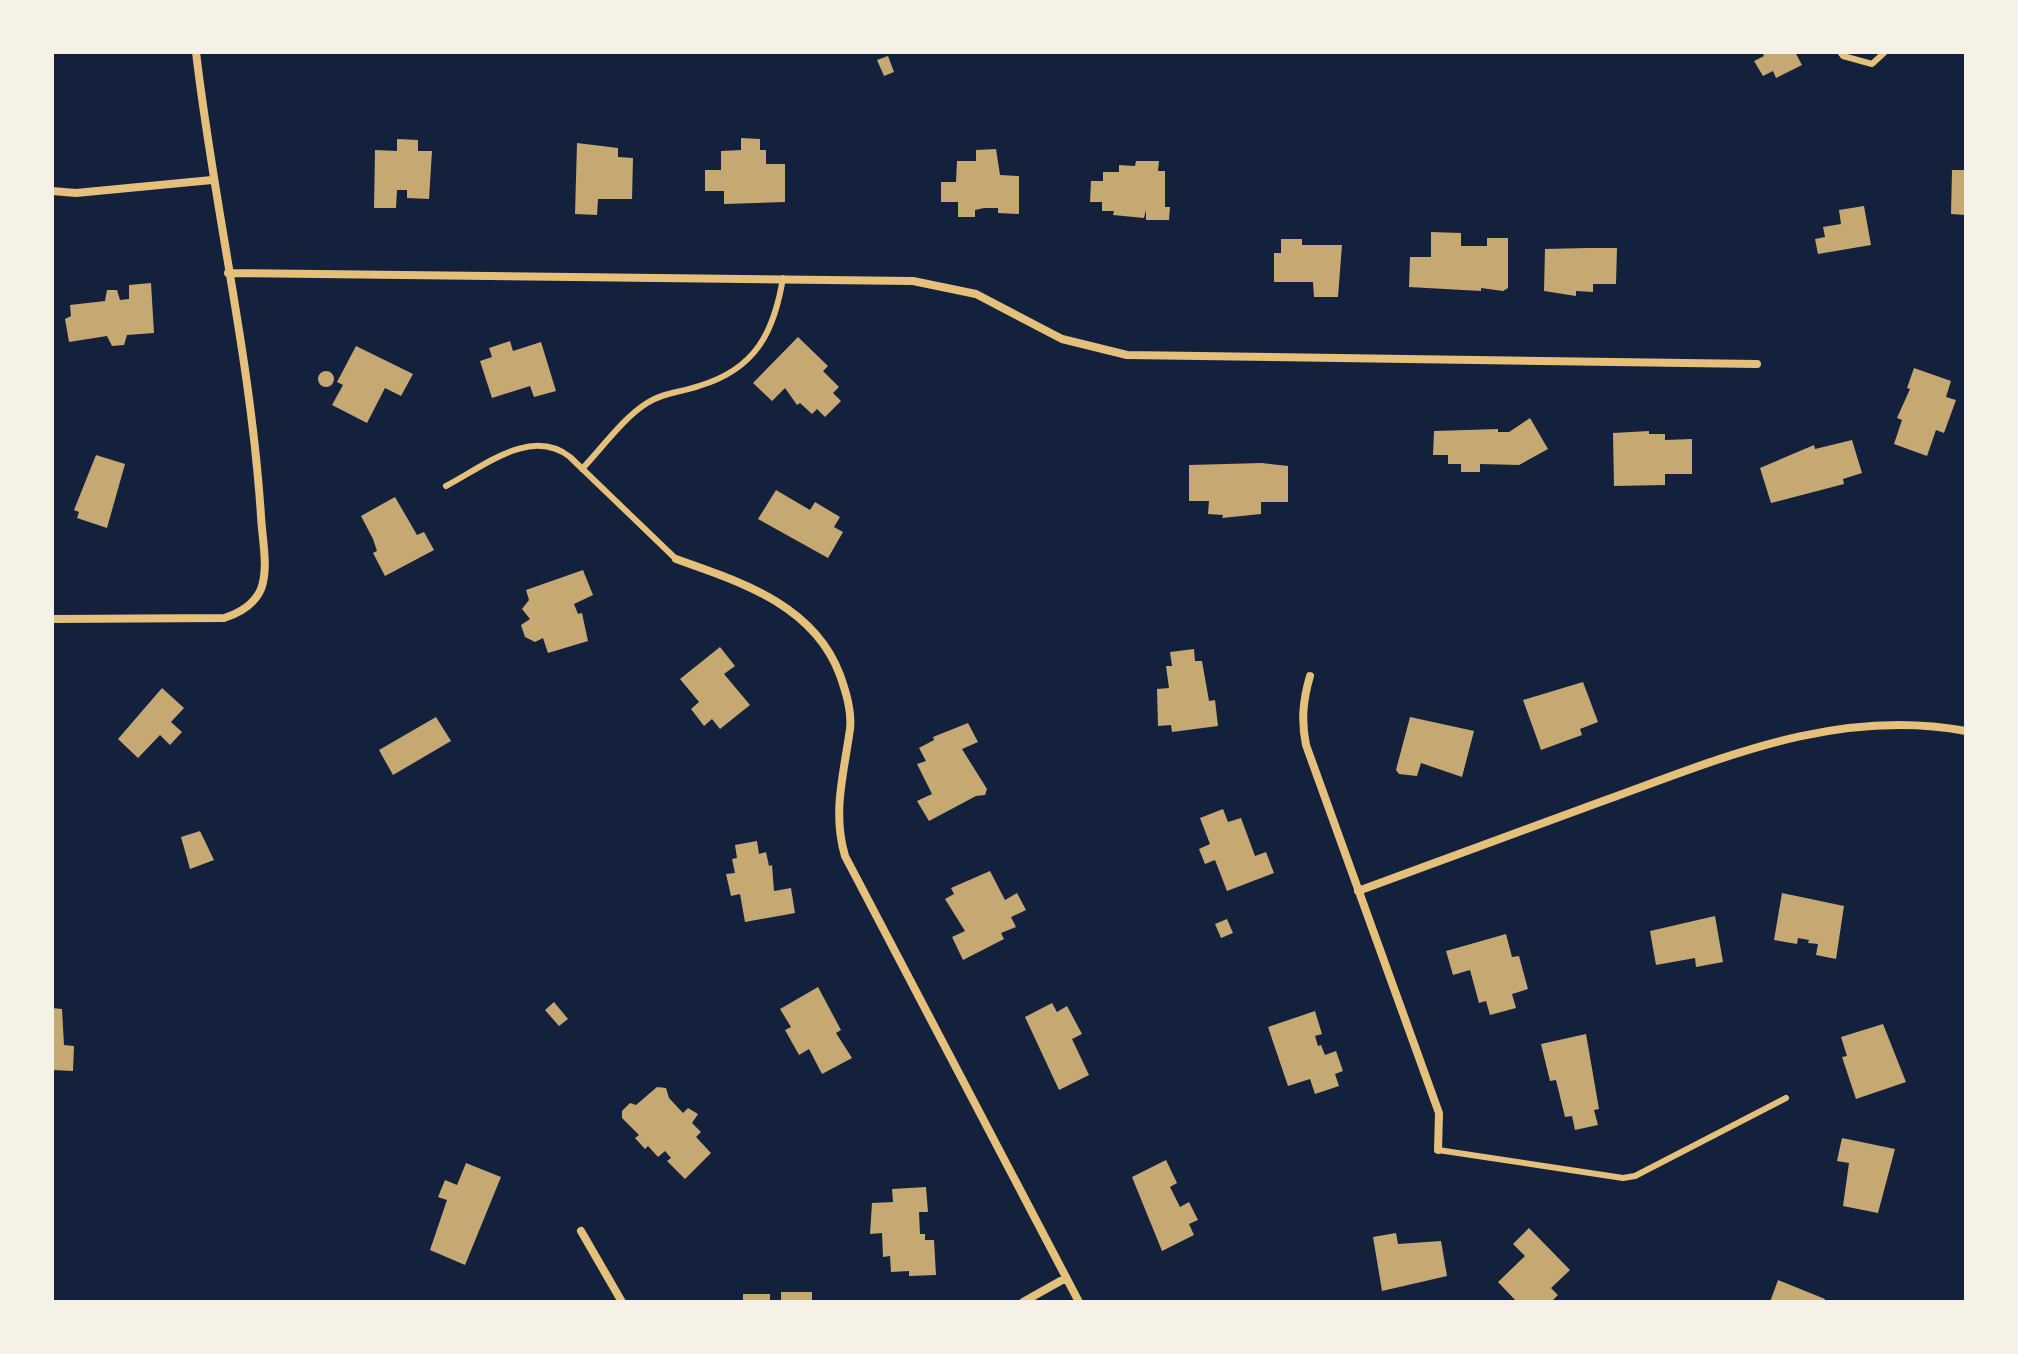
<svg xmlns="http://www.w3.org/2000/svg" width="2018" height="1354" viewBox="0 0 2018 1354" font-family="'DM Sans',sans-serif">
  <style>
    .building { fill: #c6a872 }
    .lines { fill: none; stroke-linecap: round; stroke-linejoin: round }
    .service { stroke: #e5c07b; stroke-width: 6 }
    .minor { stroke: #e5c07b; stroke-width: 8 }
  </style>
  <rect width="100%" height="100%" fill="#14213d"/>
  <path class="building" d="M1762,52H1795L1802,65L1776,78L1773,71L1763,76L1754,61L1764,56Z
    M888,56L894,72L884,76L877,60Z
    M741,138L760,139V150H766V164H785V202L724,204V191H705V170H721V151L741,150Z
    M397,139L418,140V151H432L429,199L407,198V190H397L396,208H374L375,150L397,151Z
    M577,143L618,148V157L633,158L632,199H598L597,215L575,214Z
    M996,149L1000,175L1019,176V214L998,213V208H984L975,210V217H958V202H941V182H956L957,161H976V150Z
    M1136,161H1159L1158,171H1165V207H1170L1169,220H1146V210L1144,218L1113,215L1114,211H1102V202H1090L1091,181H1103V172H1119V165L1135,166Z
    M1952,170H1966V215L1951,214Z
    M1864,206L1871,245L1818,254L1815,239L1825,237L1823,227L1841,224L1839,210Z
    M1431,232L1461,233V246H1487V238H1508V288L1503,291L1481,288V291L1409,287L1410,257H1431Z
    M1281,239H1302V245H1342L1338,297H1314L1313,282H1274V253H1281Z
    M1587,248H1617L1616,284H1593V292L1576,291V296L1544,291L1545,249Z
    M151,283L154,333L127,335L124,345L112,346L107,336L69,342L65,319L71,316L70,305L105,301L107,290H117L120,300L129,299V285Z
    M798,337L828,366L823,371L839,387L833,393L841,401L825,417L817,409L812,414L800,403L797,405L785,388L772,401L753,383Z
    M510,341L513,351L541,342L556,391L534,397L530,386L492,398L480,361L492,357L489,348Z
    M356,346L413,374L401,396L385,388L367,423L332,405L343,385L337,382Z
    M1914,368L1951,381L1946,397L1956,400L1944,433L1936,430L1927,456L1894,444L1902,420L1897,418L1910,389L1907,388Z
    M318 379a8 8 0 1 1 16 0a8 8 0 1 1-16 0Z
    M1530,418L1548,449L1519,465L1480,464V472H1461V464H1448V455H1433L1434,431L1498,429V432H1509Z
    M1649,431V434H1665V440L1692,439V474H1665V485L1614,486L1613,433Z
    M1852,440L1862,473L1843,479L1844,484L1771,503L1760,468L1814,445L1815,449Z
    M96,455L125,464L107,528L77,518L79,512L74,510Z
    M1262,463L1288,466V502H1261V514L1222,518L1223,515L1208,514L1209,501H1189V465Z
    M776,490L810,510L815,502L840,517L834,527L843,532L828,558L758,519Z
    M395,497L417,535L424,532L434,550L385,576L373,553L377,551L373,539L361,516Z
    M583,570L593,595L574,604L578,614L582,613L588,641L548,653L543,638L535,642L525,637L521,625L530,619L522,609L529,600L526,590Z
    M720,647L735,666L724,674L750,705L720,729L712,719L704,726L691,709L699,702L680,679Z
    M1194,649L1195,661H1202L1209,701L1215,700L1218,726L1172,732L1171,725L1158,726L1157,689L1169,688L1166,666H1172L1170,652Z
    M1583,682L1598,722L1580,729L1582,735L1541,750L1523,700Z
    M162,688L184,708L171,722L182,732L170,745L160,735L138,758L118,739Z
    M436,717L451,741L393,775L379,750Z
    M1410,717L1474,731L1462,777L1421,763L1417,776L1399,774L1396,770Z
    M968,723L978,742L962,749L987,789L985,795L976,796L929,821L917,801L932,794L917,764L926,761L919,748L934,740L933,737Z
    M1223,809L1228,822L1241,818L1255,856L1266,852L1274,873L1227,891L1215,860L1205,864L1199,849L1210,844L1200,818Z
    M200,831L214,860L190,869L181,837Z
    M757,841L759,854L766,852L769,866L772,865L774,891L791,888L795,913L745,922L740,894L731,896L726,874L735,873L732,859L737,858L735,845Z
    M990,871L1005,900L1017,893L1026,910L1011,917L1016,927L1001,933L1004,939L963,960L952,937L965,931L945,899L954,894L951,888Z
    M1782,893L1844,906L1836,959L1816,955L1818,944L1808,943L1809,940L1798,938L1797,944L1774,940Z
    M1715,916L1723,962L1696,967L1695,958L1656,965L1650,931Z
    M1227,919L1233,933L1221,938L1215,924Z
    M1506,934L1512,957L1519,956L1528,989L1512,994L1516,1008L1490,1015L1486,1001L1479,1003L1470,970L1453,975L1446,951Z
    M818,987L841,1030L836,1033L852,1058L822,1074L809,1049L799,1055L785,1030L791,1027L780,1009Z
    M554,1002L568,1019L559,1026L545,1010Z
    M1052,1003L1057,1012L1067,1006L1082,1034L1072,1039L1089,1075L1059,1090L1025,1017Z
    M52,1008L62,1009L64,1045L74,1046L73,1071L52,1070Z
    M1315,1011L1322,1034L1315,1036L1318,1046L1321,1045L1325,1055L1336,1051L1343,1071L1335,1074L1339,1086L1315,1094L1310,1079L1288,1086L1268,1027Z
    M1883,1024L1906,1082L1856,1099L1842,1057L1847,1056L1841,1037Z
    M1586,1034L1599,1109L1594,1110L1598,1125L1575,1130L1572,1116L1565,1117L1556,1080L1550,1081L1541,1044Z
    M657,1087L666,1088L669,1098L683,1113L688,1108L698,1114L692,1123L701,1132L696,1137L711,1153L685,1179L667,1161L671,1158L665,1151L658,1157L648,1146L645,1149L635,1138L639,1135L622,1118V1111L630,1103L636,1105Z
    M1842,1138L1895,1149L1878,1213L1843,1206L1849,1163L1837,1161Z
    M1166,1160L1177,1183L1170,1187L1180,1207L1189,1202L1198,1220L1189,1224L1194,1235L1162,1251L1132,1177Z
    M466,1163L501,1177L465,1265L430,1250L447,1200L438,1197L445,1180L457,1185Z
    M926,1187L928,1212H919L920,1234H925V1240H934L936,1275L909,1276V1271L891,1272L890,1256L883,1257L882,1233L870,1234L872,1203L893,1202L892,1189Z
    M1529,1228L1570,1270L1551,1288L1558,1295L1551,1302H1517L1498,1282L1525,1256L1513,1244Z
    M1396,1233L1398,1244L1441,1241L1447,1276L1382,1291L1373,1237Z
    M1778,1280L1825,1299L1824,1302H1770Z
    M781,1292H812V1302H781Z
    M743,1294H770V1302H743Z"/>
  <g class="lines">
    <path class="service" d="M1840,52L1843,56L1872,64L1885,52
      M582,469C602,448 623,418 647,403C662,393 682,392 699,386C756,369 774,332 783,278
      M446,486C483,467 531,426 570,457L676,559
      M1438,1150L1623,1178L1635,1176L1786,1098"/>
    <path class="minor" d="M52,191L76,193L212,180
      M228,273L913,281L976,294L1062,339L1127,355L1757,364
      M676,559C741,582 814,605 840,675C846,692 852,711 850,729C844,773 832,812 845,856L1079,1302
      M52,619L224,618C240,613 254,605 261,589C269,568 262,538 261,516C251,360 214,207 196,52
      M1310,676C1303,700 1301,720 1306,745L1439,1113L1438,1150
      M1358,891C1440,861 1521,831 1603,801C1722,758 1837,707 1966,731
      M581,1231L622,1302
      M1023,1302L1064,1279"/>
  </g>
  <rect width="2018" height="1354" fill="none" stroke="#f6f1e7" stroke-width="108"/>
</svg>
